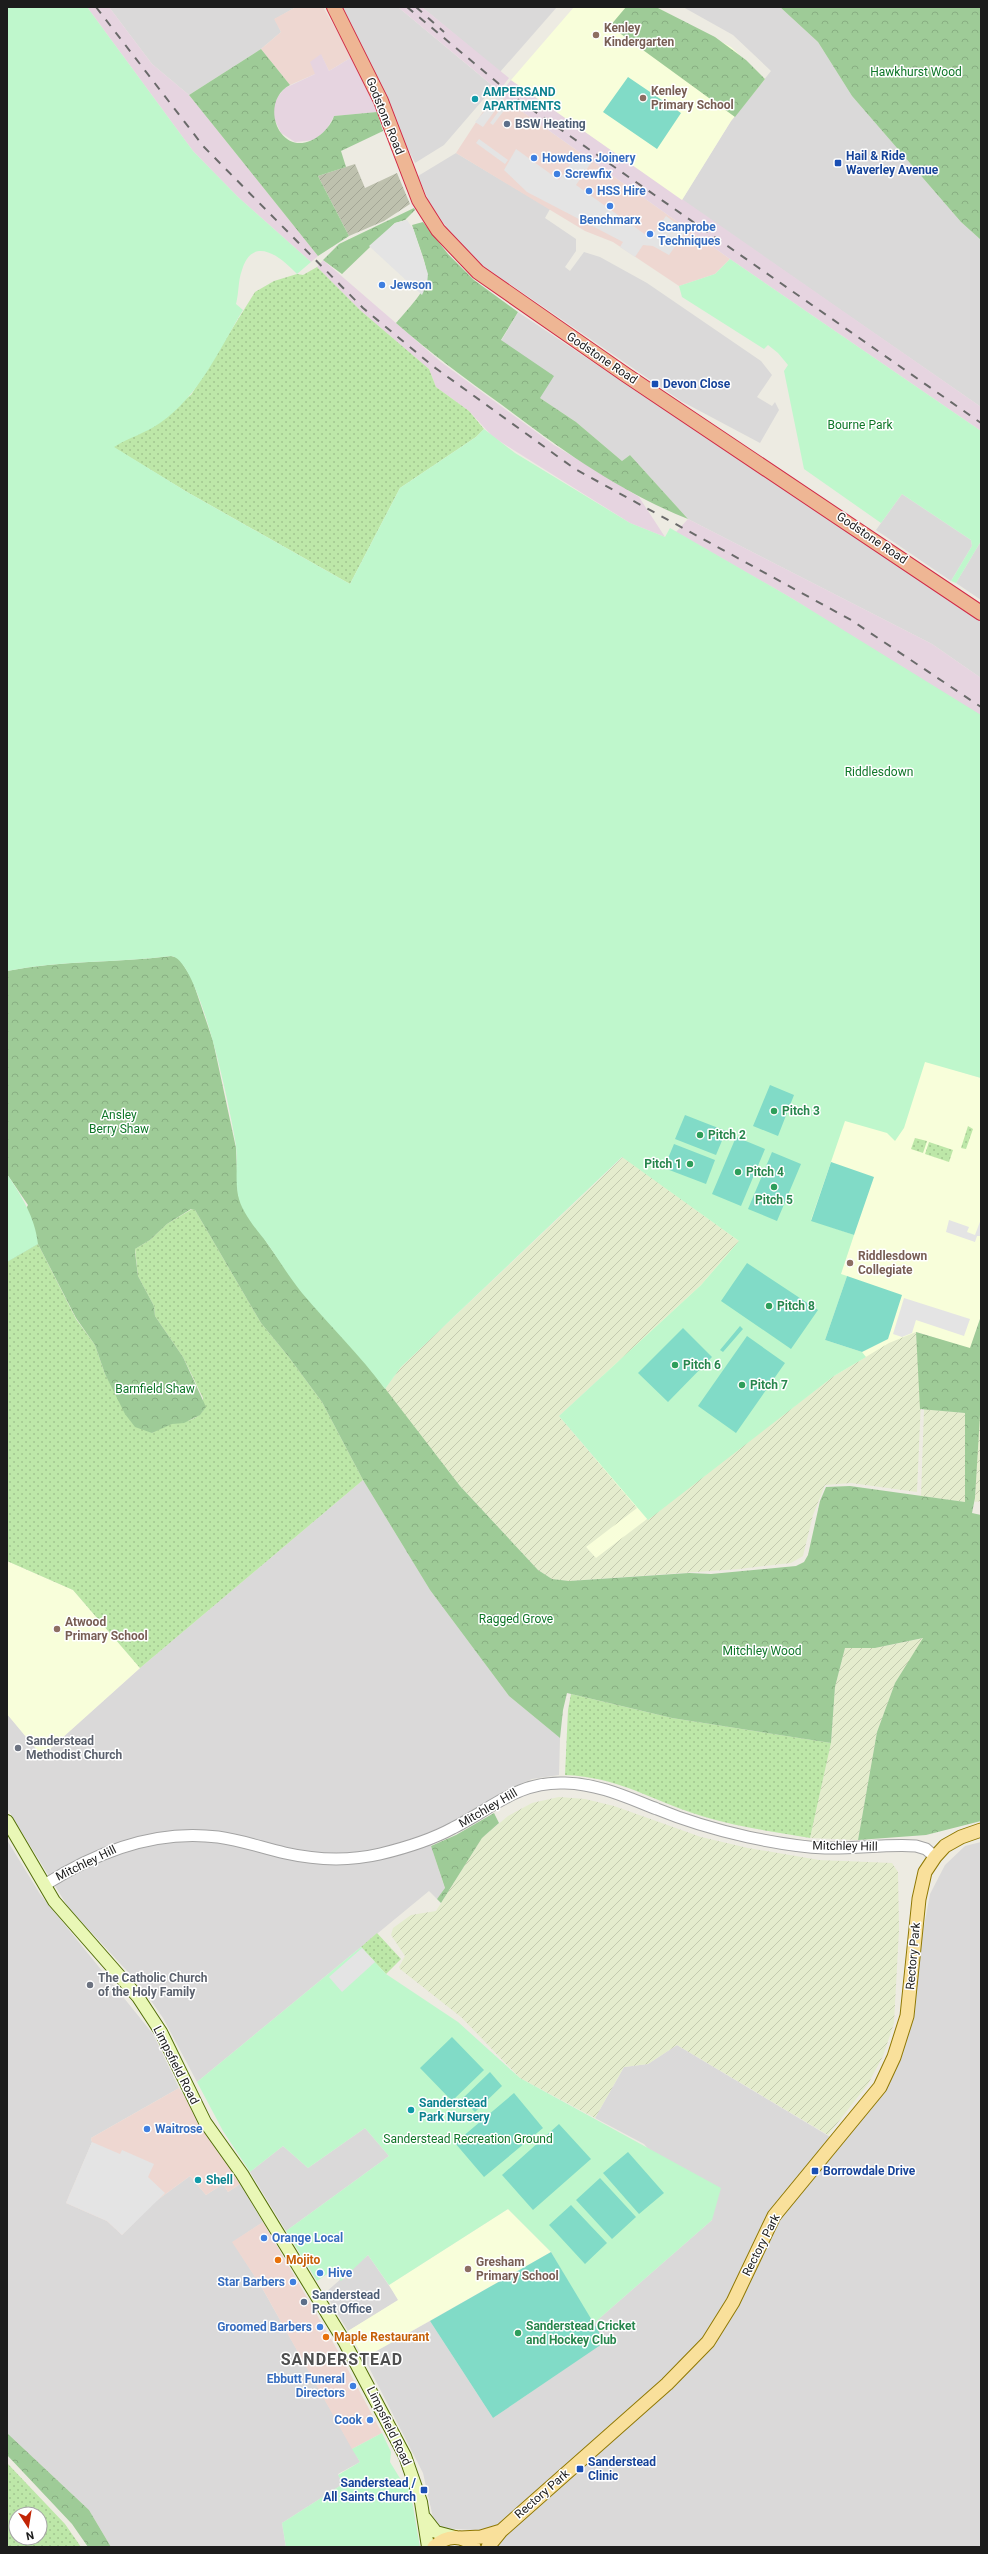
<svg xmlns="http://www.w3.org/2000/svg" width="988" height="2554" viewBox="0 0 988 2554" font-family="Roboto,sans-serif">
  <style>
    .residential { fill: #dad9d9 }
    .commercial { fill: #eed7d1 }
    .industrial { fill: #e6d4e0 }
    .education { fill: #f8feda }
    .construction { fill: url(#construction-furrows) }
    .farmland { fill: url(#farmland-furrows) }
    .grass { fill: url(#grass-dots); fill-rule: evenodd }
    .forest { fill: url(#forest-crowns) }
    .park { fill: #bff7cc }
    .pitch { fill: #81dbc7 }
    .parking { fill: #e4e4e4 }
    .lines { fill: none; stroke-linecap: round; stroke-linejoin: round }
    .tertiary-casing { stroke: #a3a3a3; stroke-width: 13 }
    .secondary-casing { stroke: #526e08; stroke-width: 14 }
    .primary-casing { stroke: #8f7804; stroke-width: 15 }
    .trunk-casing { stroke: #d12947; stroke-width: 16 }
    .tertiary { stroke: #fff; stroke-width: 11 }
    .secondary { stroke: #e9f7b6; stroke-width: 12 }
    .primary { stroke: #f9e09b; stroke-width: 13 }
    .trunk { stroke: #eeb694; stroke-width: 14 }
    .rail { stroke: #6a6a6a; stroke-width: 2; stroke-dasharray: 8 8; stroke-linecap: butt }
    .education-dot { fill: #8d6e63; stroke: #fff; stroke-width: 1.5 }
    .culture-dot { fill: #0f9aa8; stroke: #fff; stroke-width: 1.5 }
    .service-dot { fill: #5c6f8a; stroke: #fff; stroke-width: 1.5 }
    .shop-dot { fill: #3f7fe0; stroke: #fff; stroke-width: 1.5 }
    .transit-dot { fill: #1a4fb4; stroke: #fff; stroke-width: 1.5 }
    .leisure-dot { fill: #2e9e5b; stroke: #fff; stroke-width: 1.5 }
    .worship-dot { fill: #6b7280; stroke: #fff; stroke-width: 1.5 }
    .food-dot { fill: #e8710a; stroke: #fff; stroke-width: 1.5 }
    .labels { text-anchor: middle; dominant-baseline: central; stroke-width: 3; stroke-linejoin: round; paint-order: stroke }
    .education-label { font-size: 12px; font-weight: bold; fill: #785e54; stroke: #fff; text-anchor: start }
    .park-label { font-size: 12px; fill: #0e7628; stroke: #fff }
    .culture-label { font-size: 12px; font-weight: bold; fill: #0d838f; stroke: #fff; text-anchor: start }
    .street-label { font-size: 12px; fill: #1c1c1c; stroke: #fff }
    .service-label { font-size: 12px; font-weight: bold; fill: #4e5e75; stroke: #fff; text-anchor: start }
    .transit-label { font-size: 12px; font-weight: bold; fill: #164399; stroke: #fff; text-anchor: start }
    .shop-label { font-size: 12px; font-weight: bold; fill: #366cbe; stroke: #fff; text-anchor: start }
    .leisure-label { font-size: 12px; font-weight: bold; fill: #27864d; stroke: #fff; text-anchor: start }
    .worship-label { font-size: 12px; font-weight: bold; fill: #5b616d; stroke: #fff; text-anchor: start }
    .food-label { font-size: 12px; font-weight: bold; fill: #c56008; stroke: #fff; text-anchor: start }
    .district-label { font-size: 16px; font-weight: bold; letter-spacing: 1px; fill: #4f4f4f; stroke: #fff }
  </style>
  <defs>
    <pattern id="construction-furrows" width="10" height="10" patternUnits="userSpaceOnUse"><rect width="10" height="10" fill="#bec1ae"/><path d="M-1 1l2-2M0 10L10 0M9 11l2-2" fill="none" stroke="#a3a595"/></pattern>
    <pattern id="farmland-furrows" width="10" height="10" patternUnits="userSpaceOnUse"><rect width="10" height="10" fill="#e4eccd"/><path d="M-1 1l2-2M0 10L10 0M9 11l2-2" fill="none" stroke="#c3caaf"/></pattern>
    <pattern id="grass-dots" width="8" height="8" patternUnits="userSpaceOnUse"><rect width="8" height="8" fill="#bde7a8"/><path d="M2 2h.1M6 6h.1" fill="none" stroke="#a2c690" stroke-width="1.8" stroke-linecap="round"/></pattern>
    <pattern id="forest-crowns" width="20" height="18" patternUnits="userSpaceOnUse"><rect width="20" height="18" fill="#9ecb97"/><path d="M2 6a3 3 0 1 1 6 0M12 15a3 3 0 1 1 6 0" fill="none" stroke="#88ae82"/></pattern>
  </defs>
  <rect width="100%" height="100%" fill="#edebe2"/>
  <path class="residential" d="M109,7H296L275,19L281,32L261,49L189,95L152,64Z
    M336,7H398L494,87L444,145L415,163Z
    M422,7H557L500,72Z
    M683,7H780L818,42L852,96L961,222L981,240V407L682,200L731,121L771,71L733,35Z
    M456,153L550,209L545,218L576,239V251L565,267L570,271L584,252L600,257L647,283L761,361L772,375L757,397L772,406L775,402L779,410L760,443L681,401L479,263L451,234L429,202L418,176Z
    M518,312L981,622V678L932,644L688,519L630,455L622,461L576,422L540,398L501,341Z
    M902,494L971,540L972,546L951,581L876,530Z
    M981,541V600L956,583Z
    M363,1480L430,1590L509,1696L560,1738L559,1775L532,1779L508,1789L445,1826L427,1833L445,1889L437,1899L429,1891L197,2082L163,2018L140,1985L68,1907L7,1808V1714L42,1756L140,1668Z
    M7,1840L40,1894L153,2034L179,2088L91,2138L92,2142L66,2203L107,2221L122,2235L152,2204L190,2176L206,2195L223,2184L228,2192L240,2184L263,2222L233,2242L261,2286L360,2462L338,2474L343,2484L282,2523L286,2547H111L89,2510L7,2433Z
    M981,1842V2547H485L473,2530L440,2528L434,2522L423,2473L364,2358L430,2321L493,2418L604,2342L593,2324L712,2220L644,2144L595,2118L624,2067L648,2064L677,2045L837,2141L880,2087L907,2016L930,1894L945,1865L965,1846Z
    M365,2128L389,2156L286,2231L250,2172L283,2146L308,2168Z
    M368,2255L399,2300L348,2331L325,2293Z"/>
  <path class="commercial" d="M296,7H323L352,57L329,71L321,55L315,74L290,85L261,49L281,32L274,19Z
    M499,95L730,259L715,274L679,286L613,242L585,231L456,153L484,110L486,112Z
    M179,2088L240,2184L228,2192L223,2184L206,2195L190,2176L152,2204L122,2235L107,2221L66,2203L92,2143L91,2138Z
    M263,2222L338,2351L382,2433L352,2449L261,2286L232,2242Z"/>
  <path class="industrial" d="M87,7H109L152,64L189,95L318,256L311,262L238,197L193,151Z
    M398,7H422L509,78L499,91Z
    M321,54L329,71L352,57L377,112L334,116L327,129L315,140L295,142L281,133L274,118V101L285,88L315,74L310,62Z
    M511,80L981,407V431L730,259L499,95Z
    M323,260L441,362L554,445L639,497L665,537L630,523L493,437L469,411L436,387L429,369L361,311L317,267Z
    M688,519L932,644L981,678V719L793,599L676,532Z"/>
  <path class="education" d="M574,7H656L731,47L765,79L731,121L682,200L511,80Z
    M925,1061L981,1078V1316L970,1349L917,1332L834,1376L596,1559L586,1547L623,1157Z
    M7,1561L73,1590L140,1668L42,1756L7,1714Z
    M508,2209L551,2252L364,2358L348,2331L398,2300L389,2285Z"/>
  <path class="construction" d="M355,164L365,188L397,173L410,204L384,221L349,236L318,176Z"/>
  <path class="farmland" d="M623,1157L739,1241L701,1285L559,1416L637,1508L586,1547L596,1558L834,1376L889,1343L916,1332L921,1400L917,1492L851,1483L825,1485L813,1515L803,1556L791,1563L739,1569L569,1581L552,1579L538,1570L460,1486L385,1389L401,1367Z
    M981,1398V1501L975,1502L979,1414Z
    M924,1409L965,1413V1502L921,1496Z
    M924,1638L895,1683L877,1732L858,1840L810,1838L831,1743L835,1687L845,1648H875Z
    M559,1797L585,1799L614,1806L701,1837L748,1848L819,1860L892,1863L898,1872L899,1930L894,2023L883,2056L868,2084L828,2135L677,2045L648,2064L624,2067L595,2118L520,2078L461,2017L400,1969L399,1967L405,1956L391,1935L393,1928L411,1915L436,1911L482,1838L508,1816L532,1803Z"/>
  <path class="grass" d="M317,267L361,311L429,369L436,387L469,411L484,429L476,437L400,488L350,584L187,492L113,447L191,395L255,292L274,281L297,274L303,275Z
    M968,1126L973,1129L966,1149L961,1148Z
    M915,1138L927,1141L923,1153L911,1149Z
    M929,1142L953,1150L949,1162L925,1154Z
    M192,1209L195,1210L261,1323L288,1356L322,1402L363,1480L140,1668L73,1590L7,1561V1262L38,1244L76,1319L95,1345L105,1374L115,1391L152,1433C158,1430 164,1426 171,1424C184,1420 191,1424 203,1411V1398L183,1357L155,1316L154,1306L138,1276L135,1249L150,1240L167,1224Z
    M571,1694L672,1718L831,1743L810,1838C775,1832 739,1827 705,1817C654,1802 620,1777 565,1775L568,1710Z
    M377,1933L401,1959L386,1974L361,1947Z
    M7,2463L65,2524L81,2547H7ZM16,2514H40V2538H16Z"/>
  <path class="forest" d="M626,7H656L715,37L746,60L765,79L735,117L610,26Z
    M780,7H981V240L961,222L852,96L818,42Z
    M261,49L290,85C272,94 270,118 281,133C298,156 328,135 334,116L377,112L383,131L341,151L346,167L318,176L349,236L318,256L189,95Z
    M414,208L415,210L405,220L395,223L342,274L323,260L339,244Z
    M423,222L448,254L474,280L518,312L501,340L554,376L540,398L576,422L622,461L630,455L688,519C620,492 560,449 502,405C466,379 430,353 396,323C437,277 431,282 412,225Z
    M171,956L179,958L192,979L213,1041L236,1148L238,1195L267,1243L302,1292L364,1361L460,1486L538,1570L552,1579L569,1581L689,1573L711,1574L796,1566L804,1562L808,1555L820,1501L826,1487L850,1486L965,1502V1413L920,1409L916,1332L970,1348L981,1316V1398L975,1498L972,1513L981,1515V1821L926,1835L858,1840L877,1732L895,1683L923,1638L875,1648H845L835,1687L831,1743L672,1718L567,1693L563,1710L560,1738L509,1696L430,1590L363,1480L322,1402L288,1356L261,1323L195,1210L191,1209L167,1224L150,1240L135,1249V1252L138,1276L154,1306L155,1316L183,1357L206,1407L200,1415L184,1423L172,1424L152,1433L135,1427L125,1414L105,1374L95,1345L76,1318L38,1244L7,1262V1243L28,1205L7,1174V971C61,960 116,963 171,956Z
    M494,1813L499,1823L482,1838L441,1903L437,1899L445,1888L431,1846L456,1835Z
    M7,2433L89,2510L111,2547H88L72,2524L7,2455Z"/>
  <path class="park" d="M7,7H87L193,151L238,197L311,262L297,274C281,257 253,234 242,270C238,280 239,293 236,304L243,310C219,350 199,396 160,423C146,433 128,438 114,447L187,492L350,584L400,488L476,437L484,429L515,453L630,523L665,537L670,528L793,599L981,715V1078L925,1062L904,1128L895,1141L887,1133L845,1121L811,1220L854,1235L841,1274L847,1276L825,1340L862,1352L866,1357L834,1376L648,1520L559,1416L701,1285L739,1241L622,1157L401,1367L385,1389C360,1355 330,1326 302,1293C289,1277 279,1260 267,1243C257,1230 241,1212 238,1195C235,1179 238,1162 236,1146C232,1118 200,958 171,956C116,963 61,960 7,971Z
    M730,259L981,431V541L956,583L951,581L972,546L971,540L902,494L881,523L804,469L784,371L788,365L778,353L768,345L764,349L682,297L679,286L715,274Z
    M7,1174C22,1197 35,1217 38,1244L7,1262Z
    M361,1947L386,1974L458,2022L520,2078L721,2188L712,2220L593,2324L551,2252L508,2209L389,2285L368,2255L341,2281L333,2270L317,2281L286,2231L389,2156L365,2128L308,2168L283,2146L250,2172L223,2131L197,2082Z
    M382,2433L391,2452L390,2462L401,2480L410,2489L420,2547H286L282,2523L343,2484L338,2475L360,2462L352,2449Z"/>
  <path class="pitch" d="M628,77L681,113L657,149L603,112Z
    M770,1085L794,1095L778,1136L753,1126Z
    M685,1115L726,1131L716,1155L675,1139Z
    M736,1137L765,1149L741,1206L712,1194Z
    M674,1144L715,1160L706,1184L664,1168Z
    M772,1152L801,1164L777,1221L748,1209Z
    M831,1162L874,1177L854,1235L811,1221Z
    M747,1263L818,1310L791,1349L721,1301Z
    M847,1276L902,1295L888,1339L862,1352L825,1340Z
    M740,1326L743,1329L723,1352L720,1350Z
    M683,1328L712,1357L668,1402L638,1373Z
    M747,1336L785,1363L736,1433L698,1406Z
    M452,2037L484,2070L452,2101L420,2068Z
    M490,2072L502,2086L475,2112L462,2099Z
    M514,2093L543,2128L484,2177L455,2143Z
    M559,2124L591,2159L533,2210L502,2175Z
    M628,2152L664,2193L639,2214L603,2173Z
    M600,2178L636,2217L612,2239L576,2200Z
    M571,2205L607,2243L585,2264L549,2225Z
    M551,2252L605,2342L493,2418L430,2321Z"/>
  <path class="parking" d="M499,95L504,98L483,127L475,122Z
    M506,101L509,104L493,125L490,123Z
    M479,139L508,160L505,164L476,143Z
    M516,149L559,180L578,154L591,163L576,185L650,238L666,216L686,231L669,255L653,246L643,245L635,257L620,247L623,242L527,192L504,170Z
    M407,220L413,229L412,225L428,274L427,284L422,295L369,246L395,223Z
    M981,1219V1236H977L975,1242L946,1232L949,1220L969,1227L967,1232L975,1235Z
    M904,1298L970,1319L964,1336L916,1320L912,1333L902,1337L893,1334Z
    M362,1948L375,1962L342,1992L329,1977Z
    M92,2142L120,2154L122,2150L154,2164L148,2177L165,2193L122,2235L107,2221L66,2203Z"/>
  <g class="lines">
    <g class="tertiary-casing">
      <path id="tertiary" d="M46,1884C98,1851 156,1829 218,1837C241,1840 263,1848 285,1853C316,1860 350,1861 380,1854C405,1848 431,1840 453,1828C493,1808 518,1781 565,1783C599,1784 626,1797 657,1809C686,1821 717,1830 748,1837C772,1842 800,1847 825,1848C855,1849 886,1844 916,1846L926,1849L935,1857"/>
    </g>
    <g class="secondary-casing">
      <path id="secondary" d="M7,1821L54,1901L138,1997L161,2032L205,2122L242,2174L344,2341L405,2456L421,2502L428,2547
        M425,2518L436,2532L455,2537"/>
    </g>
    <g class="primary-casing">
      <path id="primary" d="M460,2538L481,2537L501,2531
        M434,2547C446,2535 463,2534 474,2547
        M488,2547L501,2531L667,2384L708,2342L733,2302L774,2216L880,2087L894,2057L907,2016L919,1899L925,1872L935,1857L945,1846L961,1837L981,1830"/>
    </g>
    <g class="trunk-casing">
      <path id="trunk" d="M334,7L381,101L419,200L438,230L478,272L626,375L981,613"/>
    </g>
    <use href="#tertiary" class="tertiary"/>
    <use href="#secondary" class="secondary"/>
    <use href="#primary" class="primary"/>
    <use href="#trunk" class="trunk"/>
    <path class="rail" d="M96,7L204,147L363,308L434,367L575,469L851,620L981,707
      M407,7L517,99L981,423
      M416,7L444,32"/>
  </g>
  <g class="education-dot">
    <circle cx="596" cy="35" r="4"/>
    <circle cx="643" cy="98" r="4"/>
    <circle cx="850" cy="1263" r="4"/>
    <circle cx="57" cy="1629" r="4"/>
    <circle cx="468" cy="2269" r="4"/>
  </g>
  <g class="culture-dot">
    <circle cx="475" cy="99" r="4"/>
    <circle cx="411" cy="2110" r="4"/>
    <circle cx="198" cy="2180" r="4"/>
  </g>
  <g class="service-dot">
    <circle cx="507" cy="124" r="4"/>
    <circle cx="304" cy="2302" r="4"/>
  </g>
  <g class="shop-dot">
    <circle cx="534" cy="158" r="4"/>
    <circle cx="557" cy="174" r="4"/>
    <circle cx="589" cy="191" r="4"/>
    <circle cx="610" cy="206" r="4"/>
    <circle cx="650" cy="234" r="4"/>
    <circle cx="382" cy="285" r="4"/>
    <circle cx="147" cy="2129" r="4"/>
    <circle cx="264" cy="2238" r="4"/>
    <circle cx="320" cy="2273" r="4"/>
    <circle cx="293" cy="2282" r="4"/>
    <circle cx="320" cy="2327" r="4"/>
    <circle cx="353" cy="2386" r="4"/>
    <circle cx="370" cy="2420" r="4"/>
  </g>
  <g class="transit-dot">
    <rect x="834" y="159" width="8" height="8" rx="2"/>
    <rect x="651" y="380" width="8" height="8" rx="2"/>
    <rect x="811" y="2167" width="8" height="8" rx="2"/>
    <rect x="576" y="2465" width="8" height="8" rx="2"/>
    <rect x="420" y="2486" width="8" height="8" rx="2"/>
  </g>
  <g class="leisure-dot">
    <circle cx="774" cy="1111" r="4"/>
    <circle cx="700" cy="1135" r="4"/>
    <circle cx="690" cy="1164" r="4"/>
    <circle cx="738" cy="1172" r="4"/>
    <circle cx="774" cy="1187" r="4"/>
    <circle cx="769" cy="1306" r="4"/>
    <circle cx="675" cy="1365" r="4"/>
    <circle cx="742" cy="1385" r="4"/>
    <circle cx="518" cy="2333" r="4"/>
  </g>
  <g class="worship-dot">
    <circle cx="18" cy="1748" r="4"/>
    <circle cx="90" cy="1985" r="4"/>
  </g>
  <g class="food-dot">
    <circle cx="278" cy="2260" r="4"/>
    <circle cx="326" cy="2337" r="4"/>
  </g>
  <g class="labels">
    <g class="education-label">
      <text x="604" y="28">Kenley<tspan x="604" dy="14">Kindergarten</tspan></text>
      <text x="651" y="91">Kenley<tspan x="651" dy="14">Primary School</tspan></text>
      <text x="858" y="1256">Riddlesdown<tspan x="858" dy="14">Collegiate</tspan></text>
      <text x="65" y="1622">Atwood<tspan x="65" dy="14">Primary School</tspan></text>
      <text x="476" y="2262">Gresham<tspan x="476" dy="14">Primary School</tspan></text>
    </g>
    <g class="park-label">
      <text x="916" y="72">Hawkhurst Wood</text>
      <text x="860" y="425">Bourne Park</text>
      <text x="879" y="772">Riddlesdown</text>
      <text x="119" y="1115">Ansley<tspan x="119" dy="14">Berry Shaw</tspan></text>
      <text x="155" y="1389">Barnfield Shaw</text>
      <text x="516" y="1619">Ragged Grove</text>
      <text x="762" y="1651">Mitchley Wood</text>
      <text x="468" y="2139">Sanderstead Recreation Ground</text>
    </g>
    <g class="culture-label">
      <text x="483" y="92">AMPERSAND<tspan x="483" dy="14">APARTMENTS</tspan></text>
      <text x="419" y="2103">Sanderstead<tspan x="419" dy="14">Park Nursery</tspan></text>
      <text x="206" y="2180">Shell</text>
    </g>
    <g class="street-label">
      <text transform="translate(385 116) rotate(68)">Godstone Road</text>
      <text transform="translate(602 358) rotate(34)">Godstone Road</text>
      <text transform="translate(872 538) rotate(34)">Godstone Road</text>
      <text transform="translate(488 1808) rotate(-30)">Mitchley Hill</text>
      <text transform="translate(845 1846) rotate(1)">Mitchley Hill</text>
      <text transform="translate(86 1863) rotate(-26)">Mitchley Hill</text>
      <text transform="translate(913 1956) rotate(-85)">Rectory Park</text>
      <text transform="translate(176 2065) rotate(63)">Limpsfield Road</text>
      <text transform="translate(761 2245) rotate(-63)">Rectory Park</text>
      <text transform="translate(389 2426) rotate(64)">Limpsfield Road</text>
      <text transform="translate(542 2494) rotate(-41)">Rectory Park</text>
    </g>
    <g class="service-label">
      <text x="515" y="124">BSW Heating</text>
      <text x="312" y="2295">Sanderstead<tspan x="312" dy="14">Post Office</tspan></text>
    </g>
    <g class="transit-label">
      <text x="846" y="156">Hail &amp; Ride<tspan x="846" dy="14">Waverley Avenue</tspan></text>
      <text x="663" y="384">Devon Close</text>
      <text x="823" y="2171">Borrowdale Drive</text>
      <text x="588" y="2462">Sanderstead<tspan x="588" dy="14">Clinic</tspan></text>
      <text x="416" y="2483" text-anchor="end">Sanderstead /<tspan x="416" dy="14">All Saints Church</tspan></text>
    </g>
    <g class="shop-label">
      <text x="542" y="158">Howdens Joinery</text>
      <text x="565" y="174">Screwfix</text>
      <text x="597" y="191">HSS Hire</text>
      <text x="610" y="220" text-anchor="middle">Benchmarx</text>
      <text x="658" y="227">Scanprobe<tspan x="658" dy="14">Techniques</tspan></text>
      <text x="390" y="285">Jewson</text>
      <text x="155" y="2129">Waitrose</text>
      <text x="272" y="2238">Orange Local</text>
      <text x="328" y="2273">Hive</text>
      <text x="285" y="2282" text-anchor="end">Star Barbers</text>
      <text x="312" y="2327" text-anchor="end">Groomed Barbers</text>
      <text x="345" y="2379" text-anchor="end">Ebbutt Funeral<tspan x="345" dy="14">Directors</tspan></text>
      <text x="362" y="2420" text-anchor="end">Cook</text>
    </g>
    <g class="leisure-label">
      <text x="782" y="1111">Pitch 3</text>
      <text x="708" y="1135">Pitch 2</text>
      <text x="682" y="1164" text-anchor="end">Pitch 1</text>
      <text x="746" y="1172">Pitch 4</text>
      <text x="774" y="1200" text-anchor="middle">Pitch 5</text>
      <text x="777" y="1306">Pitch 8</text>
      <text x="683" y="1365">Pitch 6</text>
      <text x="750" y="1385">Pitch 7</text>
      <text x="526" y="2326">Sanderstead Cricket<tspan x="526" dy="14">and Hockey Club</tspan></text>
    </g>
    <g class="worship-label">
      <text x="26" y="1741">Sanderstead<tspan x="26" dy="14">Methodist Church</tspan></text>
      <text x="98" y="1978">The Catholic Church<tspan x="98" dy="14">of the Holy Family</tspan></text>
    </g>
    <g class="food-label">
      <text x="286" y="2260">Mojito</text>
      <text x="334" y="2337">Maple Restaurant</text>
    </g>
    <g class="district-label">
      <text x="342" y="2359">SANDERSTEAD</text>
    </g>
  </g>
  <rect width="988" height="2554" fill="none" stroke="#1c1c1c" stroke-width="16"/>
  <g transform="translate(28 2526) rotate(168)"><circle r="19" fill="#ffffff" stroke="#a4a4a4"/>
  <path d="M0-3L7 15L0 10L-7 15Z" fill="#c22506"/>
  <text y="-6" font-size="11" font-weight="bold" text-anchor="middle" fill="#1c1c1c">N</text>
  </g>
</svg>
